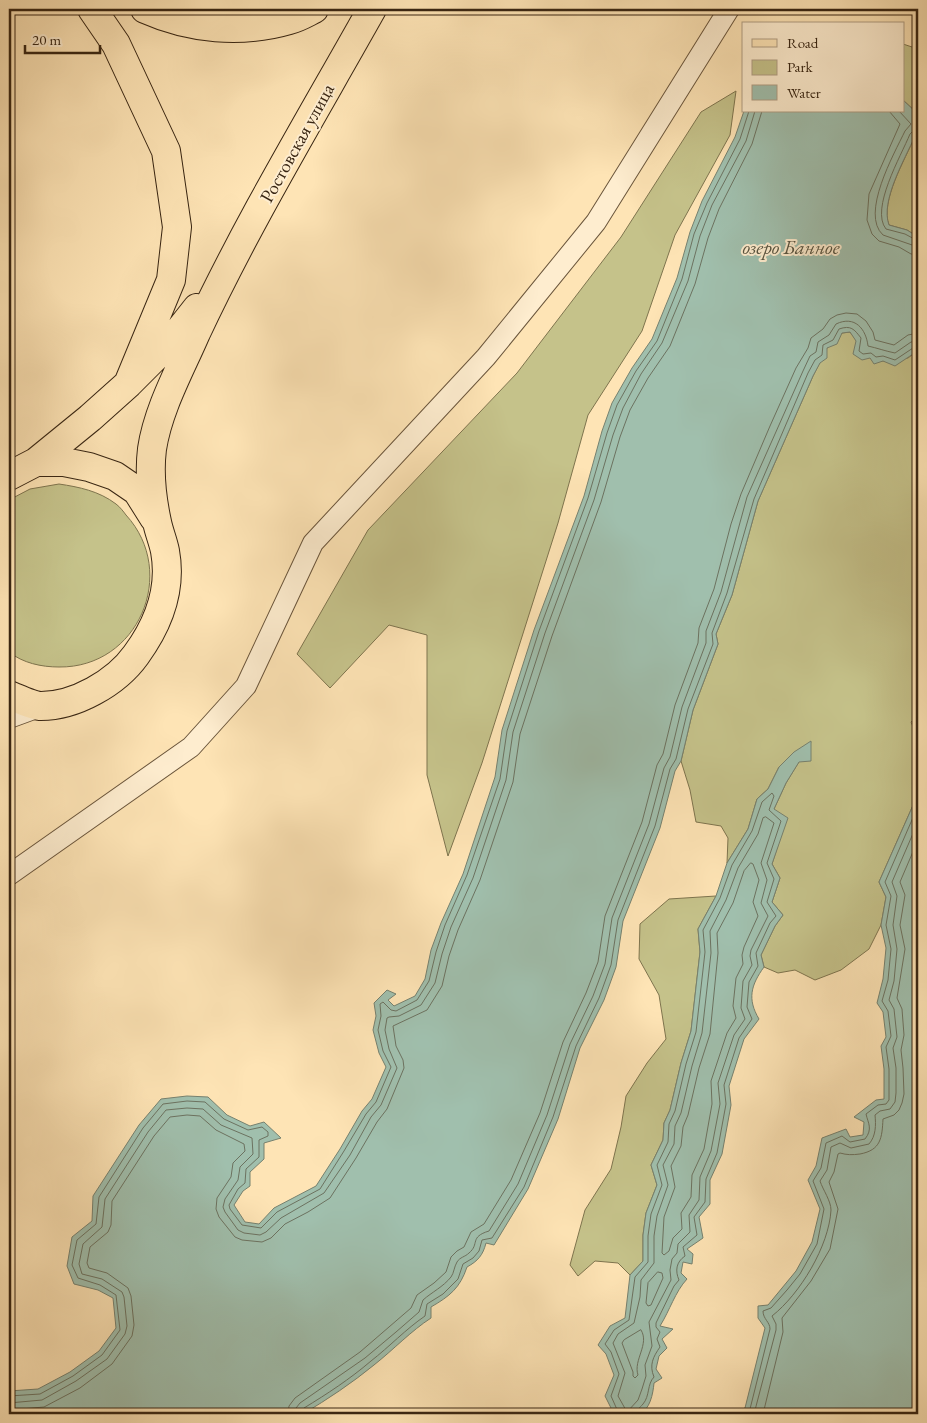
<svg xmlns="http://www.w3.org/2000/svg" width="927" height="1423" viewBox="0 0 927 1423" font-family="'EB Garamond',serif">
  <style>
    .green { fill: #c5c28a; stroke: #7e744e }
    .water { fill: #a0bfad; stroke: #76816f }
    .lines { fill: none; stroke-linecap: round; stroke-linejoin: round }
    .shore { stroke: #6c7260; stroke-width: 1 }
    .minor-casing { stroke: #6a553b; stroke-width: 22 }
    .primary-casing { stroke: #382512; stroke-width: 30 }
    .minor { stroke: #feedcf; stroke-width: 20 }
    .primary { stroke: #fee4b5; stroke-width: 28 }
    .labels { text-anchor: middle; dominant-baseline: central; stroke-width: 4; stroke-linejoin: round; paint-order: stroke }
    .street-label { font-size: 19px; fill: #382512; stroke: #feedcf }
    .water-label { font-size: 20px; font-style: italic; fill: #575340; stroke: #feedcf }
  </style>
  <rect width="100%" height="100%" fill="#fee4b5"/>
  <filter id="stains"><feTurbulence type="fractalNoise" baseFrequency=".004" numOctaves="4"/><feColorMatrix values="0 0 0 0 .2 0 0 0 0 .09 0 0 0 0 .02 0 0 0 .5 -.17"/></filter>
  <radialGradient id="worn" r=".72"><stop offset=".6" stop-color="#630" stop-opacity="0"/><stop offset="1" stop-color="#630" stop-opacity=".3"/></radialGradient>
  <path class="green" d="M903,44L918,49V114L903,100Z
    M736,91L730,135L675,235L642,331L588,415L558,523L482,763L448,856L427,775V635L389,625L330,688L297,654L368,530L517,373L621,237L701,112Z
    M918,133V237L907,230L889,225C880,201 905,160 915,136Z
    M850,332L870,358L883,361L908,358L916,352L918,353V715L911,722L918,739V794L879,882L886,897L881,925L869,949L841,970L815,980L795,970L778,973L764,967L761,955L775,926L783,915L772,902L780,878L772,864L778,845L774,809L786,783L811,742L779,767L768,789L757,799L748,829L727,863L728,838L721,826L696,822L690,790L681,761L693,710L718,644L716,634L732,595L758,501L813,376L827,348L842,333Z
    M59,484C79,487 99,491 116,504C120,507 123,511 126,515C179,573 138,668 59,667C41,667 23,663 9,652V500L30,489Z
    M716,896L698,929L700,952L691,1031L681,1063L670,1110L664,1123L663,1140L651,1165L657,1185L646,1213L643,1235V1261L630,1275L618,1263L595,1261L578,1276L570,1265L585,1210L611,1169L621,1127L626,1096L647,1063L666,1039L659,995L639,959L640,924L669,899Z"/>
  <path class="water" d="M903,100L918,114V133L915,136C905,159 880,201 889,225L907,230L918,237V353L916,352L895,366L883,361L874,364L870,358L862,360L853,354L856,341L850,332L842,333L837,344L827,348V358L820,363L813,376L758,501L732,595L716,634L718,644L693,710L681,761L675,771L660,828L623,921L616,967L604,1000L580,1048L558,1119L528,1189L494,1245L486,1243C483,1255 478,1261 467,1267C460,1288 450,1296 431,1307V1318C411,1331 393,1350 374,1365C352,1383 328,1399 303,1414H9V1391L38,1389L70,1372L99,1351L116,1328L113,1298L98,1290L74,1284L67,1266L72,1237L92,1221L93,1196L139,1125L161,1099L187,1096L208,1097L227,1115L250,1126L264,1122L281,1138L264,1143V1159L250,1172V1186L243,1191L234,1205L245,1222L259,1224L274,1208L316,1186L340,1149L362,1111L372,1099L386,1067L379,1053L373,1030L376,1016L374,1003L387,990L396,994L388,1000L394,1006L415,996L425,979L431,950L441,923L463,874L495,777L502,730L534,630L584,496L602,431L612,403L632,368L652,339L677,278L690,232L702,201L735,137L744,111H903Z
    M811,741V761L799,762L786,783L774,809L788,818L772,864L780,878L772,902L783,915L775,926L761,955L764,967C751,985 747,999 759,1019L744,1039L729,1086L731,1105L722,1154L710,1180V1204L699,1217L703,1238L687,1249L693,1254L692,1264L683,1262L681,1273L687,1279C675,1292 670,1310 660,1326L673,1329L662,1339L667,1348L659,1356L656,1369L662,1378L654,1383C653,1394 650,1410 639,1414C633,1416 621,1414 614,1414L605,1396L614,1375L606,1354L598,1345L610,1326L625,1318L630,1275L643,1261V1235L646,1213L657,1185L651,1165L663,1140L664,1123L670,1110L681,1063L691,1031L700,952L698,929L716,896L727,863L748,829L757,799L768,789L779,767L794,752Z
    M918,794V1414H735L736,1411L745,1408L765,1328L758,1318V1306L768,1305L796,1271L812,1242L820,1209L808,1180L816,1166L822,1138L846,1129L850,1137L863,1135L864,1122L854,1117L876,1100L884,1099V1069L881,1046L886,1037L883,1012L877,1003L883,979L886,948L881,925L886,897L879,882Z"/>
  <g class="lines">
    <path class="shore" d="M889,111L900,124L869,194L867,220L872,234L879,241L899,247L911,254H918
      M899,111L911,124L905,131C894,154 860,214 883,235L918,247
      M918,129L914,130L910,134C901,156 870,209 886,229L905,234L918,241
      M766,817L774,823L761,863L767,880L761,903L768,916L751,950L750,956L752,965L743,981L741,1008L745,1019L734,1035L718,1083L720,1104L711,1151L700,1177L699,1200L689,1215L690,1232L678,1244L677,1253L672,1259L670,1270L671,1280L649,1322L652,1346L645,1365L646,1376L642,1389L638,1400L627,1412L618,1396L625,1373L613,1343L618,1334L634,1323L640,1297L641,1280L654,1263V1236L657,1216L668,1185L663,1165L674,1144L675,1126L681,1113L692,1066L702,1033L711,953L710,931L726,900L738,868L758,834L763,818Z
      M751,863L753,864L759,880L753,902L758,916L744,947L742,955L743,964L736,978L733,1006L736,1018L727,1033L711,1081L712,1104L704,1149L692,1175L691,1197L681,1213L682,1229L673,1238L669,1251L664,1255L662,1253L664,1217L675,1187L671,1166L681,1146L683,1127L688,1115L699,1068L710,1034L718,953L717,933L733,903L744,871Z
      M658,1272L662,1273L663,1278L651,1305L648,1306L646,1303L648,1283Z
      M641,1330C650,1344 633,1360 638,1375L635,1378L633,1376V1372L622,1343L624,1340Z
      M9,1396L40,1394L73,1376L102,1355L120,1330L116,1295L100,1285L78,1278L72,1265L77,1240L96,1224L99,1197L143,1128L163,1104L187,1101L205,1102L224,1119L248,1130L262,1127L268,1132V1136L259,1140V1157L246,1169L245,1183L238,1189L229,1205L230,1209L242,1225L261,1228L277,1212L320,1189L344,1151L366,1114L376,1102L391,1067L383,1051L378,1030L381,1016L380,1004L383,1002L391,1010L396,1011L417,1000L429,981L436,952L445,925L467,875L500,779L507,731L539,631L588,498L607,433L617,405L636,371L657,341L682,279L694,234L707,203L740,139L749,111
      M9,1403L42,1400L76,1381L107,1359L125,1334L127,1326L124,1297L122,1292L102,1279L82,1274L79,1264L83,1244L102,1227L105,1199L148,1132L166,1110L187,1108L203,1109L221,1125L252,1138L253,1154L240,1167L238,1180L225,1199L223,1207L225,1212L238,1230L244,1233L260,1235L266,1232L281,1218L324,1193L350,1155L371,1117L381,1105L397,1068L389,1049L385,1030L387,1018L389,1017L399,1016L421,1005L435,983L442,954L451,927L473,878L506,780L513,732L545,633L594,500L613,435L623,408L641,374L662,343L688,281L700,236L712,205L746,141L755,111
      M9,1410L44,1407L80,1388L112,1364L132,1336L134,1325L131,1296L128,1288L107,1273L89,1268L87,1263L90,1247L108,1232L111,1225L112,1201L154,1136L170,1117L187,1115L200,1116L216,1130L244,1144L245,1151L233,1163L231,1177L217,1198L216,1209L219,1217L235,1237L242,1240L262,1242L271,1238L285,1224L308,1212L330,1198L356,1158L377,1122L387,1109L404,1068L403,1060L396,1046L393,1026L427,1010L442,986L449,956L458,930L480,880L513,782L520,734L552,636L601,502L620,437L630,410L648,378L670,346L695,284L708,238L719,209L752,144L762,111
      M288,1414L289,1406L295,1398L360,1352L411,1308L417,1295L434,1283L446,1272L451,1257L457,1251L464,1247L471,1232L484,1224L511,1180L540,1113L563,1042L586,993L598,962L605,916L642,822L657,765L663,754L675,705L698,643L699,628L714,589L731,524L741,494L770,426L796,368L808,348L811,338L823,329L830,319L837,315L846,313L857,314L866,321L873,332L875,340L894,345L908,335L918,333
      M295,1414L296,1408L300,1403L365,1358L396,1332L419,1312L423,1300C432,1292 443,1287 451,1277C454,1273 454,1267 457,1262C460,1257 465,1257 469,1253C480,1244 469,1237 489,1231L518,1184L547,1115L570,1044L593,996L605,964L612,918L649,824L664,768L670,757L682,707L706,643V631L721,592L747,497L803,371L810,356L816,352L818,342L829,335L836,324C855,315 866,329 868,346C877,348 885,351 895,353L911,342L918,341
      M302,1414L304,1408C327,1394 350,1379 371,1361C389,1347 406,1329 425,1316L427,1304L443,1294L458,1279L463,1264L473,1258L479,1251L482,1240L492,1238L524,1187L553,1117L576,1046L599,998L611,965L618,920L655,826L670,769L676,759L688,709L713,644L712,633L727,593L754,499L808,373L815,360L822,355L823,345L833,340L839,329C851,325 854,329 861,338L859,351L863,354L871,353L876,357L883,356L895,360L913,348L918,347
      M619,1414L611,1396L619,1374L611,1352L605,1344L614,1330L629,1320L635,1277L648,1262V1236L651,1214L662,1185L657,1165L668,1142L669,1124L675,1111L686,1064L696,1032L705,952L703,930L720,898L732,865L752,831L762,802L772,793L774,796L769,810L781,821L767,863L774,879L767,902L776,916L770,923L756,953L758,966L749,982L747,1007L752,1019L739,1038L724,1085L726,1104L717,1153L706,1179L705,1202L694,1217L697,1235L683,1247L685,1256C676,1262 675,1271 679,1280L674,1286L656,1323V1327L660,1332L657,1339L660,1347C653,1357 649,1365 654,1377C647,1384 650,1396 643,1404C639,1409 637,1408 636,1414
      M742,1414L747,1412L750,1409L770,1329C770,1322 763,1319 763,1311L771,1308L787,1290L800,1274L817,1244L824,1209L813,1181L821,1168L826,1143L842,1136L850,1142L865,1139C873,1129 868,1123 866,1114L878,1105L886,1104L889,1100V1069L886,1047L891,1036L888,1011L882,1001L888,980L891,949L886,925L891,896L885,882L918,806
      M754,1414L776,1330V1324L772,1316C800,1294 829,1246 831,1210C831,1201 823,1190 820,1181L827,1170L831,1147L840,1143L851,1148L869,1144C876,1136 876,1125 875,1115L880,1111L890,1109L895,1102L896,1093V1068L893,1048L897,1037L894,1009L889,1000L894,981L897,949L893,925L897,896L892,882L918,822
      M763,1414L783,1332L782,1318L811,1281L830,1249L838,1209L829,1182L834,1172L838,1154L840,1153C847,1155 852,1155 860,1154C881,1150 882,1138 883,1119L894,1115L899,1110L902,1103L904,1094L903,1068L901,1050L904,1035L902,1009L897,998L905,949L900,925L905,895L900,882L918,840"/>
    <g class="minor-casing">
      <path id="minor" d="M9,718L39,707
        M9,875L191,747L246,686L313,543L486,357L596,222L729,9"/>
    </g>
    <g class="primary-casing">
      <path id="primary" d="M92,9L116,44L166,151L177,227L171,280L128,384
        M145,9C190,29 241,34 289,20C298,18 306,13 314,9
        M36,462H64L89,467L115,476L137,491L154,518
        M9,476L36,462L90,418L128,384L171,341L197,308
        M9,695C17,698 33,706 41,706C75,706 116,683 136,655C158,625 172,589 165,551C163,541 159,532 157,522C152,499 149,473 152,449C158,409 180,370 196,333C248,222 312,116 372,9"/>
    </g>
    <use href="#minor" class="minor"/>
    <use href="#primary" class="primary"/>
  </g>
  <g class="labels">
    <g class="street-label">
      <text transform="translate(297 143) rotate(-61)">Ростовская улица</text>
    </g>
    <g class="water-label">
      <text x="791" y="247">озеро Банное</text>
    </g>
  </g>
  <rect width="927" height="1423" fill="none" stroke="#fee4b5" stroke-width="30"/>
  <rect x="10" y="10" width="907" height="1403" fill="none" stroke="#382512" stroke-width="2.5"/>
  <rect x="15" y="15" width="897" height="1393" fill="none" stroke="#382512"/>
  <rect x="742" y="22" width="162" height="90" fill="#feedcf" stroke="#af9d83"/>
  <rect x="752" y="39" width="25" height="8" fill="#fee4b5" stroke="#af9d83"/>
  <text x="787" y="48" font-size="15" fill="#382512">Road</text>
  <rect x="752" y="60" width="25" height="15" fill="#c5c28a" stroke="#af9d83"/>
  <text x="787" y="72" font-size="15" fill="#382512">Park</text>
  <rect x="752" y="85" width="25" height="15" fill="#a0bfad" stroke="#af9d83"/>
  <text x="787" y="98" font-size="15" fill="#382512">Water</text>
  <path d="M25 45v8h75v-8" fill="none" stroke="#382512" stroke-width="2.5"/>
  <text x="32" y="45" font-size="15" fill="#382512" stroke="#feedcf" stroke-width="4" paint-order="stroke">20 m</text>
  <rect width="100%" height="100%" filter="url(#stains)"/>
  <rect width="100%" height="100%" fill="url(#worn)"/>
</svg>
